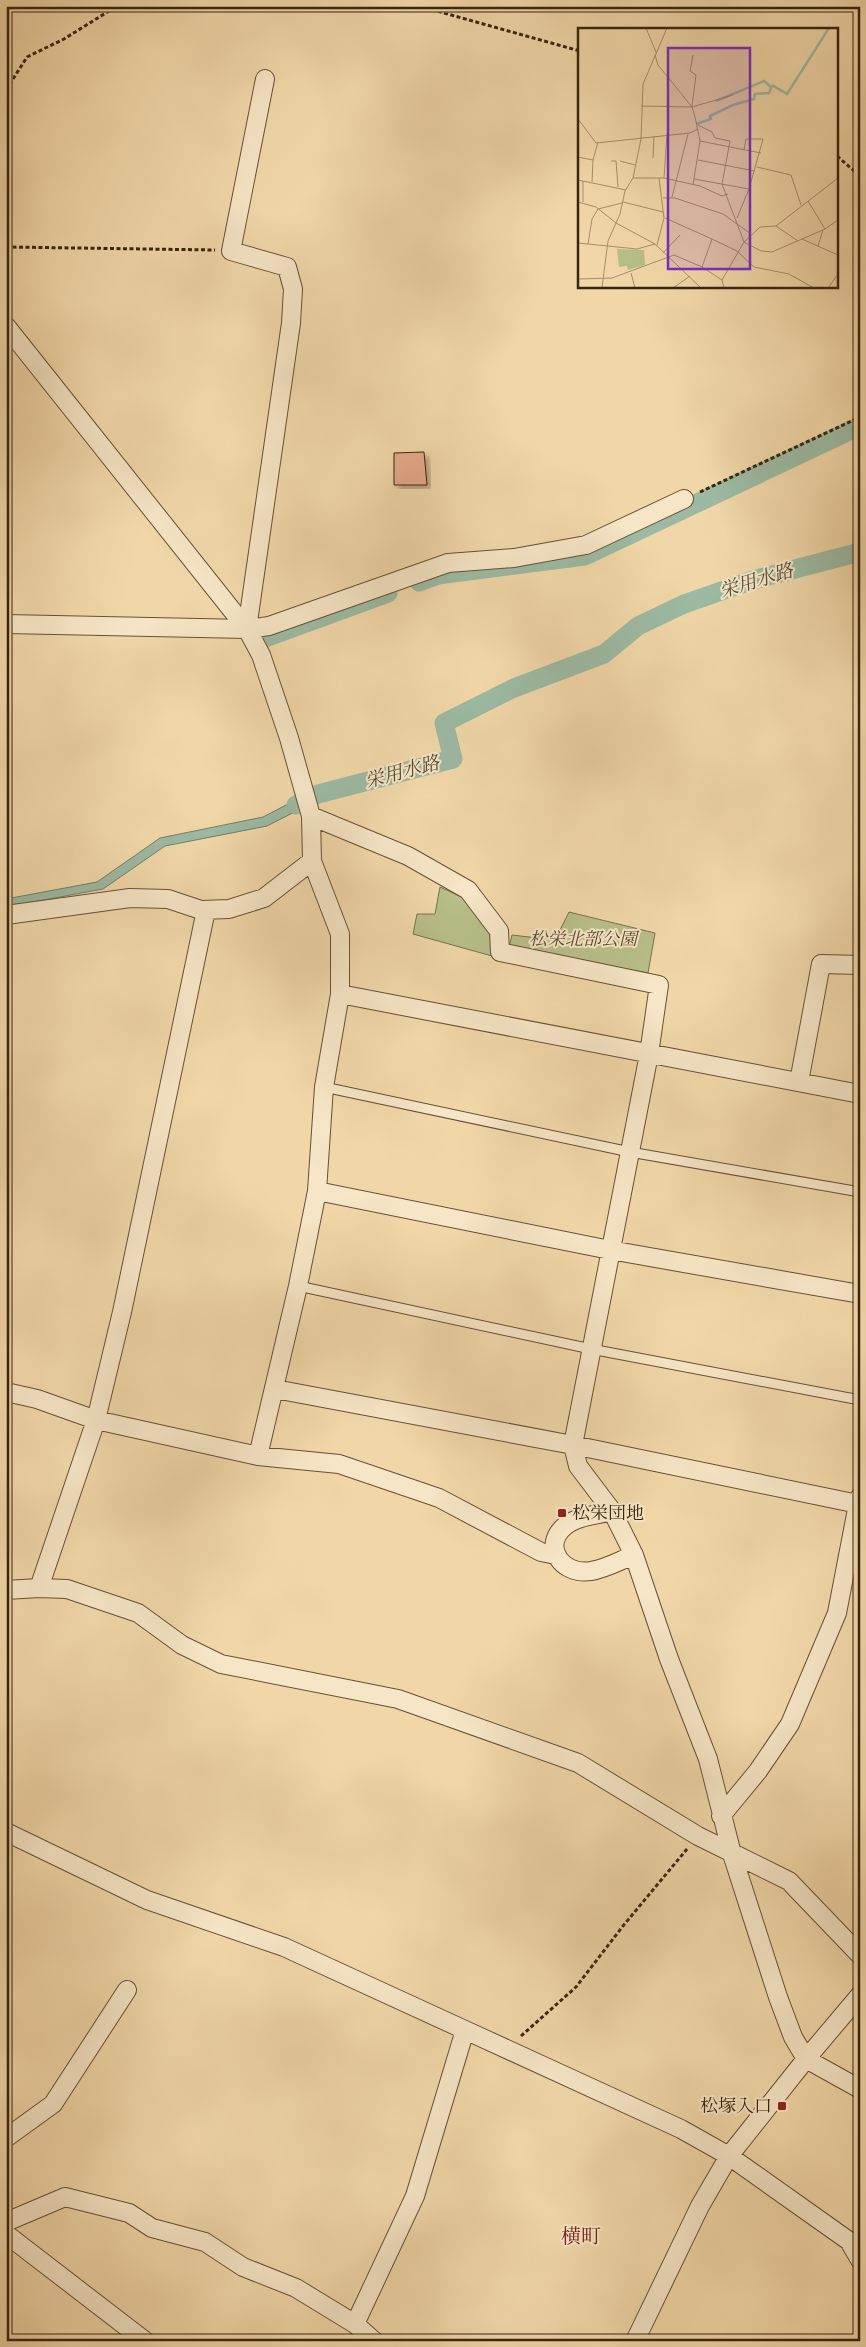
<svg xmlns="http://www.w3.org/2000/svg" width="866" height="2347" viewBox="0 0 866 2347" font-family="Alegreya,'Noto Serif JP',serif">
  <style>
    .green { fill: #b8bf89; stroke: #78724c }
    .water { fill: #9cbaa3; stroke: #747e67 }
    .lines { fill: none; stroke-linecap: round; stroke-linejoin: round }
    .canal { stroke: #9cbaa3; stroke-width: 19 }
    .building { fill: #e7a98b; stroke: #39240e; filter: url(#shadow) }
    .lane-casing { stroke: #675134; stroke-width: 11 }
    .street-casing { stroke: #675134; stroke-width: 20 }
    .path { stroke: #39240e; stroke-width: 3; stroke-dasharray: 4 2.5; stroke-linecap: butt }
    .lane { stroke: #f6e5c6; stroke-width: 9 }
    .street { stroke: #f6e5c6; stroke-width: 18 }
    .poi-dot { fill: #8f2418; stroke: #f6e5c6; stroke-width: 2 }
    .labels { text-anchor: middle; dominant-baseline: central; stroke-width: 4; stroke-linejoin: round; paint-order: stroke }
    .park-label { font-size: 18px; font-style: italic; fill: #594b2d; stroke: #f6e5c6 }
    .poi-label { font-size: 18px; fill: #39240e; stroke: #f6e5c6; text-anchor: start }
    .water-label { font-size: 19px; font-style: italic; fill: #524a33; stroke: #f6e5c6 }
    .quarter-label { font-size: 20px; fill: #7a1f14; stroke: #f6e5c6 }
    .inset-river { fill: none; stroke: #9cbaa3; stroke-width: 2.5 }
    .inset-road { fill: none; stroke: #a78f6a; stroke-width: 1 }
    .view { fill: #7b2cbf; fill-opacity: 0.15; stroke: #7b2cbf; stroke-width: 2.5 }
    .inset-edge { fill: none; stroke: #39240e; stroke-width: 2.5 }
  </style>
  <defs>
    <filter id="shadow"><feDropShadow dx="4.5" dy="4.5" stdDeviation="2.5" flood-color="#0004"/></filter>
  </defs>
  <rect width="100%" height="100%" fill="#f1d7a8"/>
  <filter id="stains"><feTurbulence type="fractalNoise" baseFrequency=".004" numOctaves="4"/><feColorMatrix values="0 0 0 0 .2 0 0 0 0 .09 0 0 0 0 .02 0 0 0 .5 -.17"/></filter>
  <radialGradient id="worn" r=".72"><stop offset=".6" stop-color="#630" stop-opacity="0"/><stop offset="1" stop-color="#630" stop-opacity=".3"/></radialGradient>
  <path class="green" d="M440,887L466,899L493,935L492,956L413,934L417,914H435Z
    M569,912L655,933L648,973L509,948L512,935L555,940Z"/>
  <path class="water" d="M317,789L320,799L267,826L165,846L103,889L6,907V899L97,882L160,838L263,817Z"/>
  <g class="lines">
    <path class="canal" d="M419,582L438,575L585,556L860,426
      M265,638L388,593
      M296,805L318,794L453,759L444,723L514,688L604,654L638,626L684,604L753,580L860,552"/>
  </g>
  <path class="building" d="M424,452L427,485H394V453Z"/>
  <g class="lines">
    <g class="lane-casing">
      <path id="lane" d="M324,1087L630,1152L860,1192
        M298,1286L591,1349L860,1400"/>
    </g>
    <g class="street-casing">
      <path id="street" d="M6,326L247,629L261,655L289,738L311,816L312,861L340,934V994L324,1087L317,1191L298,1286L258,1456
        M6,624L247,629L269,626L448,563L514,558L586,545L684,499
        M247,629L291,323L293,289L287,267L231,251L265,79
        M311,816L408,856L468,890L499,931L500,952L659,985L649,1054L573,1445L578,1466L612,1511L634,1555L669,1659L708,1759L732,1854L778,1997L793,2037L806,2059L729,2156L700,2206L635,2341
        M6,915L130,898L168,899L201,910L229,909L264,898L312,861
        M340,994L860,1094
        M799,1082L821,964L860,965
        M317,1191L610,1250L860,1294
        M275,1389L573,1445L858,1504L860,1497
        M6,1392L37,1399L96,1420L258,1456L339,1464L439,1498L541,1552L556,1555
        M612,1511C597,1515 577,1516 565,1526C541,1546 562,1576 591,1571C605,1569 621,1560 634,1555
        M39,1588L96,1420L122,1312L206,910
        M6,1590L39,1588L67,1589L138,1613L182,1645L221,1664L398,1699L578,1763L698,1836L789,1881L860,1955
        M721,1816L758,1771L790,1724L837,1613L858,1504
        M6,1832L147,1900L284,1947L465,2030
        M860,1995L806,2059L860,2089
        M6,2138L53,2104L127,1990
        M6,2222L65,2197L129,2213L152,2228L205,2242L243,2267L296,2288L355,2324L415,2196L465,2030L681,2129L729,2156L849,2241L860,2260
        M6,2234L145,2341
        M355,2324L374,2341"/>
    </g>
    <path class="path" d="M419,6L580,51
      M6,90L27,57L64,39L117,6
      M837,156L860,176
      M6,247L215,250
      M700,492L860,417
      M521,2036L576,1987L623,1926L687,1849"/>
    <use href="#lane" class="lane"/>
    <use href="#street" class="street"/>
  </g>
  <g class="poi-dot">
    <rect x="557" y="1508" width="10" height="10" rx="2.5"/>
    <rect x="777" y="2101" width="10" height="10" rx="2.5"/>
  </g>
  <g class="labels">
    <g class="park-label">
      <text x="583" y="939">松栄北部公園</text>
    </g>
    <g class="poi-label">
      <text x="572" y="1513">松栄団地</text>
      <text x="772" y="2106" text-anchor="end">松塚入口</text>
    </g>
    <g class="water-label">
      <text transform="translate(756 581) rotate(-17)">栄用水路</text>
      <text transform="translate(402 772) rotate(-15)">栄用水路</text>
    </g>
    <g class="quarter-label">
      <text x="581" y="2236">横町</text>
    </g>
  </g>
  <g transform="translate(578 28)">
    <rect width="260" height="260" fill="#f1d7a8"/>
    <path d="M39,221L66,222L67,237L50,242L49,238L41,239Z" fill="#b8bf89"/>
    <path class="inset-river" d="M194,57L209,66L251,0M138,73L186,53L193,59M118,96L133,91L132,88L155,77L176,71L177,66L191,65L194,58"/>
    <path class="inset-road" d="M68,0L78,24M77,27L80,37L114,79L117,89L122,113L115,157M63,78L114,79L155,67M114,78L118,47L112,43L115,27M0,91L18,115L112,105L120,101M120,97L134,104L137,110L152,113L144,156L166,214L144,252L146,260M122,113L183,125M0,129L15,132L14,154M75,130L76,108M15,132L20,114M120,132L177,143M33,133H38L40,159M42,133L57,137M179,139L213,147L223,177M55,150H86L122,158L144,168L150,166M86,150L89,106M260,150L198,198L182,199L166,214L183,223L194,224L247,201L260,192M116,151L171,161L185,111H168L166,122M0,152L48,162M94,169L110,106M85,170H97L145,186L173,206M230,173L247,201M0,174L18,179L38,195L42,186L47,163L55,150L63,111L65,56L89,0M5,174V153M45,174L85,184M87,190L134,211M159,190L171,161M198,198L220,213M224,211L260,227M0,215L59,221L77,216M10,216L14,191L20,181L44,175M79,217L86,190L81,150M240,218L245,202M85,225L102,207M124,239L144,252M53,245L57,260M0,251L34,250L96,227L124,239L134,211L159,223L176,239L211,246L236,260M24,260L30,213L38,195L77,216L123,260M95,260L112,248M250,260L260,246"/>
    <path class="view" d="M90,20H172V241H90Z"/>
    <rect width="260" height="260" class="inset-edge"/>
  </g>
  <rect width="866" height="2347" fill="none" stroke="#f1d7a8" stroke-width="25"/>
  <rect x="8" y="8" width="851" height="2332" fill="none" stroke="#39240e" stroke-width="2.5"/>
  <rect x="12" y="12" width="841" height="2322" fill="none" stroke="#39240e"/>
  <rect width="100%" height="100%" filter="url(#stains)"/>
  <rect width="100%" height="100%" fill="url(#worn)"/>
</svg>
